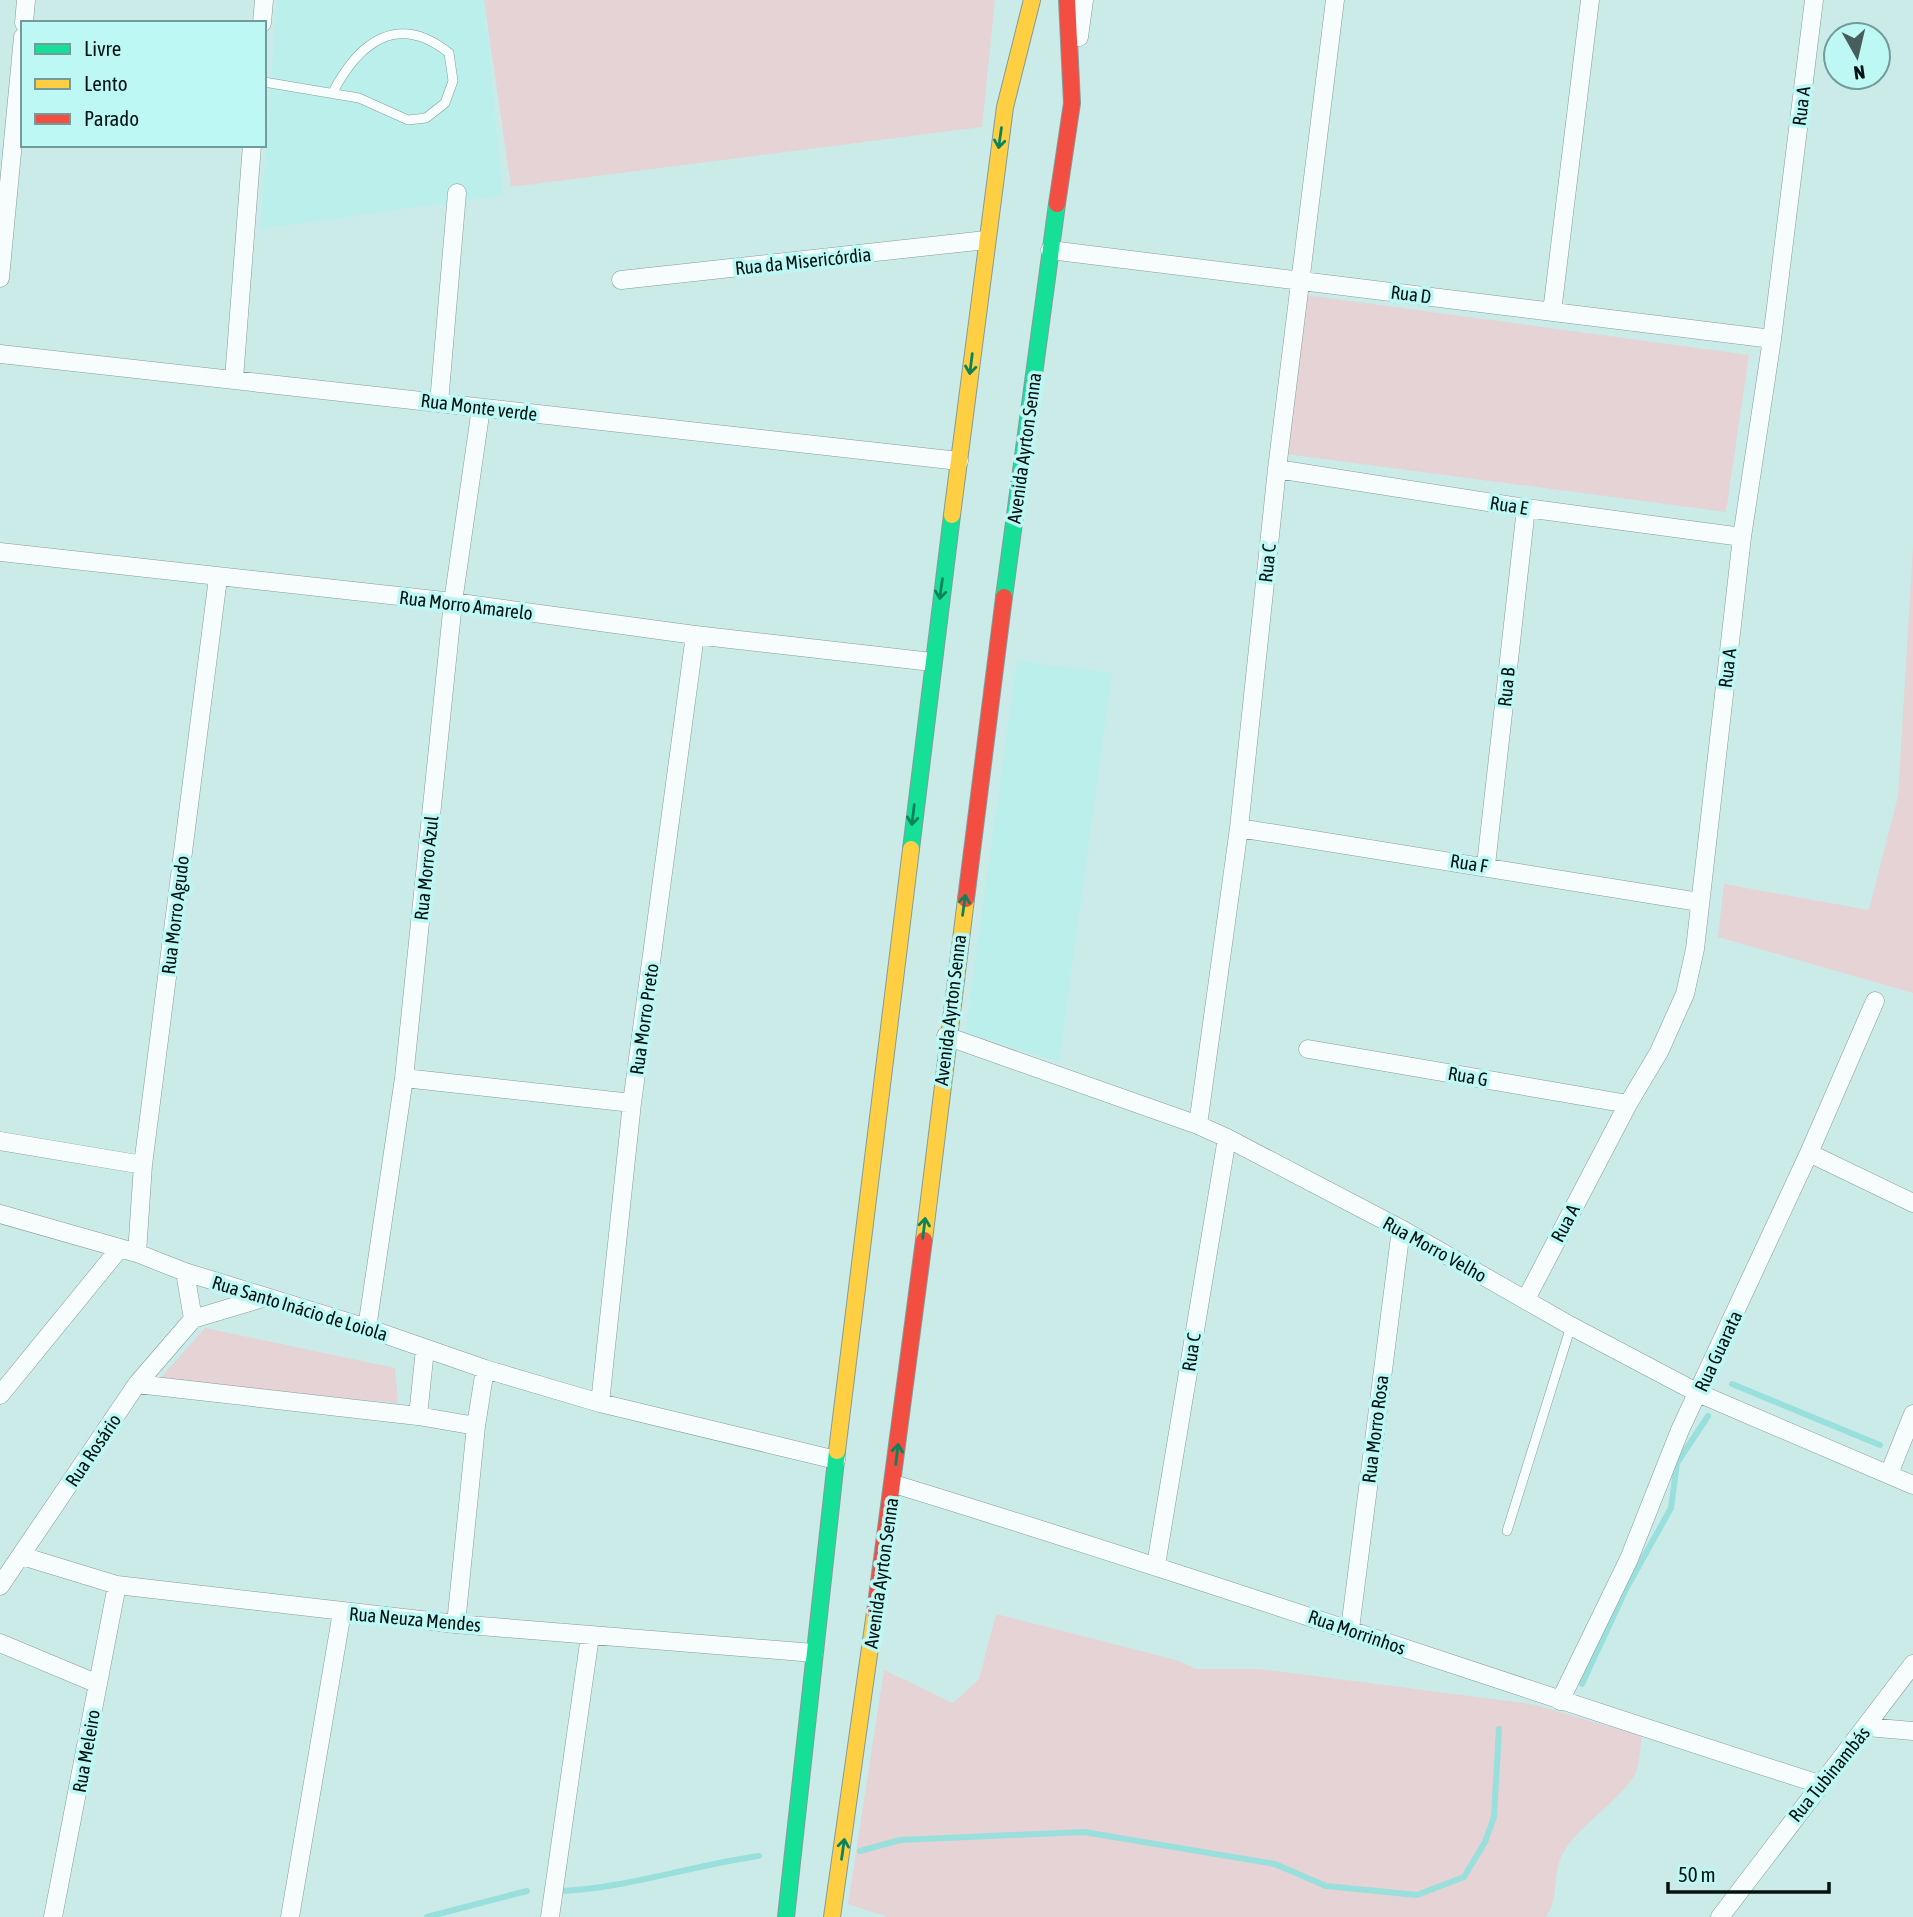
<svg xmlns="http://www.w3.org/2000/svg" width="1913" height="1917" viewBox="0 0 1913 1917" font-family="'Asap Condensed',sans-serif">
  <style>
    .built { fill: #baefec }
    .green { fill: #e6d3d5 }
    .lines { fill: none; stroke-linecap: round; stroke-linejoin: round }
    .stream { stroke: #99dfdc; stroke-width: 6 }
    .lane-casing { stroke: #849c9b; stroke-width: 10 }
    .street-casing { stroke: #849c9b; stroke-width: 19 }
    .fast-casing { stroke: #849c9b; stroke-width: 18 }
    .slow-casing { stroke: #849c9b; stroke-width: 18 }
    .jam-casing { stroke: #849c9b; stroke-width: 18 }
    .lane { stroke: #f7fcfc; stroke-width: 9 }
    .street { stroke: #f7fcfc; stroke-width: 18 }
    .fast { stroke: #16e098; stroke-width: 16 }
    .slow { stroke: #ffcf43; stroke-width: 16 }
    .jam { stroke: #f24e42; stroke-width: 16 }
    .oneway { stroke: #0c835b }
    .labels { text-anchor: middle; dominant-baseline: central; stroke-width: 7; stroke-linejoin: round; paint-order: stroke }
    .street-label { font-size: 19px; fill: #001211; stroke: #bef8f5 }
  </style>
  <rect width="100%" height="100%" fill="#cbebe9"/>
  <path class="built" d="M277,0H484L503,195L260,229Z
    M1017,661L1112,673L1059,1061L965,1033Z"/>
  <path class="green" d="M484,0H995L982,127L511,187Z
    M1306,295L1749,355L1726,512L1286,454Z
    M1913,546V993L1718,937L1724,884L1869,910L1898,796Z
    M205,1328L395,1368L398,1403L156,1383Z
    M996,1614L1176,1660L1196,1669H1260L1532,1704L1642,1736C1640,1747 1640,1759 1637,1769C1629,1795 1576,1826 1562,1855C1552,1874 1560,1896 1546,1917H887L848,1904L884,1670L953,1703L979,1679Z"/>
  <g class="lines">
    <path class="stream" d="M1732,1384L1880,1445
      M1582,1684L1626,1589L1671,1508L1677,1463L1708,1416
      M860,1851L900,1840L1084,1832L1275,1864L1326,1886L1417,1895L1464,1877L1485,1842L1494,1817L1499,1729
      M562,1891C628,1888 693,1865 759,1856
      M427,1917L527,1891"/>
    <g class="lane-casing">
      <path id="lane" d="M264,82L359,98L408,120L426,118L445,103L453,81L449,53C398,12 359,42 333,92
        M1507,1531L1571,1326"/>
    </g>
    <g class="street-casing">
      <path id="street" d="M24,23L26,0
        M262,23L264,0
        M1079,37L1084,0
        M1050,250L1772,339
        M0,278L23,37
        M621,280L986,240
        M1552,312L1590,0
        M0,354L959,461
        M234,379L252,145
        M439,403L457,193
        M1277,469L1526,508L1742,537
        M0,552L453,602L695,635L932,662
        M1239,828L1699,902
        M1486,865L1526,508
        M946,1036L1198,1125L1227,1138L1401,1229L1571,1326L1698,1393L1913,1485
        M1308,1049L1628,1104
        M404,1078L632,1103
        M1198,1125L1239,828L1277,469L1335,0
        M0,1141L143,1165
        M1809,1153L1913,1203
        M0,1214L137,1253L185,1272L367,1328L485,1369L600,1403L836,1460
        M137,1253L143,1165L218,578
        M185,1272L193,1319
        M1526,1299L1628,1104L1659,1052L1685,994L1695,949L1742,537L1772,339L1814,0
        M367,1328L404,1078L453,602L481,408
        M137,1384L418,1416L476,1426
        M0,1395L120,1248
        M600,1403L632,1103L695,635
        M418,1416L425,1349
        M1889,1474L1913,1414
        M894,1484C1204,1579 1510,1685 1819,1784
        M22,1556L117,1585L456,1624L814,1653
        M1156,1565L1227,1138
        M0,1586L137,1384L193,1319L266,1297
        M456,1624L476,1426L485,1369
        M1350,1629L1401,1229
        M0,1643L98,1684
        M1560,1701L1629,1559L1680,1430L1809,1153L1875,1001
        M1867,1727L1913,1731
        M53,1917L117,1585
        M290,1917L342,1612
        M550,1917L590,1636
        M1720,1917L1913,1664"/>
    </g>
    <g class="fast-casing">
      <path id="fast" d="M1004,597L1057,204
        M911,849L952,515
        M786,1917L837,1451"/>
    </g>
    <g class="slow-casing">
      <path id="slow" d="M952,515L1005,107L1032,0
        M924,1240L966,899
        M837,1451L911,849
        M832,1917L875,1612"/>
    </g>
    <g class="jam-casing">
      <path id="jam" d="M1057,204L1072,103L1067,0
        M966,899L1004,597
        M875,1612L924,1240"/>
    </g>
    <use href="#lane" class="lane"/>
    <use href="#street" class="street"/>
    <use href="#fast" class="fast"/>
    <use href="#slow" class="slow"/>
    <use href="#jam" class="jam"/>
  </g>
  <defs><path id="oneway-shaft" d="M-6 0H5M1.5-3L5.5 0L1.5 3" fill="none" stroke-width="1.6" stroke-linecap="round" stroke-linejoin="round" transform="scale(1.75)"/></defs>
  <g class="oneway">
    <use href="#oneway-shaft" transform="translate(1000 138) rotate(98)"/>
    <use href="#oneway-shaft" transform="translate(971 364) rotate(97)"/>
    <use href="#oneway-shaft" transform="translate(941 589) rotate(98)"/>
    <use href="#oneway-shaft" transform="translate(913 815) rotate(97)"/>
    <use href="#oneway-shaft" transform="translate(964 905) rotate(-82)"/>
    <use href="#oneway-shaft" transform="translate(924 1228) rotate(-83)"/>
    <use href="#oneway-shaft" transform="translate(897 1454) rotate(-83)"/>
    <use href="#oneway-shaft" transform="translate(843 1849) rotate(-82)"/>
  </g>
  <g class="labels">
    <g class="street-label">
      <text transform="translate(1801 106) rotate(-83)">Rua A</text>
      <text transform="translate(803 261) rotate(-6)">Rua da Misericórdia</text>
      <text transform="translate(1411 294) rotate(7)">Rua D</text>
      <text transform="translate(479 407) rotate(7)">Rua Monte verde</text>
      <text transform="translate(1024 448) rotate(-82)">Avenida Ayrton Senna</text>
      <text transform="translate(1509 505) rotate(9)">Rua E</text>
      <text transform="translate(1267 563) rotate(-84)">Rua C</text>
      <text transform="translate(466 605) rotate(7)">Rua Morro Amarelo</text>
      <text transform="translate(1727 668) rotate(-83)">Rua A</text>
      <text transform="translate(1506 687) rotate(-84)">Rua B</text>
      <text transform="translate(1469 863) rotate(9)">Rua F</text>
      <text transform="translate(426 868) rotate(-84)">Rua Morro Azul</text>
      <text transform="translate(175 915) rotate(-83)">Rua Morro Agudo</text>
      <text transform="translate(950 1010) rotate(-83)">Avenida Ayrton Senna</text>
      <text transform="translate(644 1019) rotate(-82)">Rua Morro Preto</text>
      <text transform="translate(1468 1076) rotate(10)">Rua G</text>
      <text transform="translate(1565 1223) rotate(-62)">Rua A</text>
      <text transform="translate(1435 1249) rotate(29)">Rua Morro Velho</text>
      <text transform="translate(300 1308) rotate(17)">Rua Santo Inácio de Loiola</text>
      <text transform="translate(1718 1351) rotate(-65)">Rua Guarata</text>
      <text transform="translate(1191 1352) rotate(-81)">Rua C</text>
      <text transform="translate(1375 1429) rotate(-83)">Rua Morro Rosa</text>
      <text transform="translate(93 1450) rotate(-56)">Rua Rosário</text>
      <text transform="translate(881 1573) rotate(-82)">Avenida Ayrton Senna</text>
      <text transform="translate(415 1619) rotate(5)">Rua Neuza Mendes</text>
      <text transform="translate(1357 1632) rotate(19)">Rua Morrinhos</text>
      <text transform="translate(86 1751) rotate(-80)">Rua Meleiro</text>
      <text transform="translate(1829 1774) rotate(-51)">Rua Tubinambás</text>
    </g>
  </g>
  <rect x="21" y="21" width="245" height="126" fill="#bef8f5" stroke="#729c9a" stroke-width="2"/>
  <rect x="35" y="44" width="35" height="10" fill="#16e098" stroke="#729c9a" stroke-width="2"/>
  <text x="84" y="56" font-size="21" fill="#001211">Livre</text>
  <rect x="35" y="79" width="35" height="10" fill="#ffcf43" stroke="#729c9a" stroke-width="2"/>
  <text x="84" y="91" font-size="21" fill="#001211">Lento</text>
  <rect x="35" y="114" width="35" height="10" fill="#f24e42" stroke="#729c9a" stroke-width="2"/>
  <text x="84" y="126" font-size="21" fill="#001211">Parado</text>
  <g transform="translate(1857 56) rotate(172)"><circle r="33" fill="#bef8f5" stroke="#729c9a" stroke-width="2"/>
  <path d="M0-5L12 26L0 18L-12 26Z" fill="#475e5d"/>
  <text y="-10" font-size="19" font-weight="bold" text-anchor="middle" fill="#001211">N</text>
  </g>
  <path d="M1668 1882v10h161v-10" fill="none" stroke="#001211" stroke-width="3.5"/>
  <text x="1678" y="1882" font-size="21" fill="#001211" stroke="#bef8f5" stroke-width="5" paint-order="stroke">50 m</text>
</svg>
